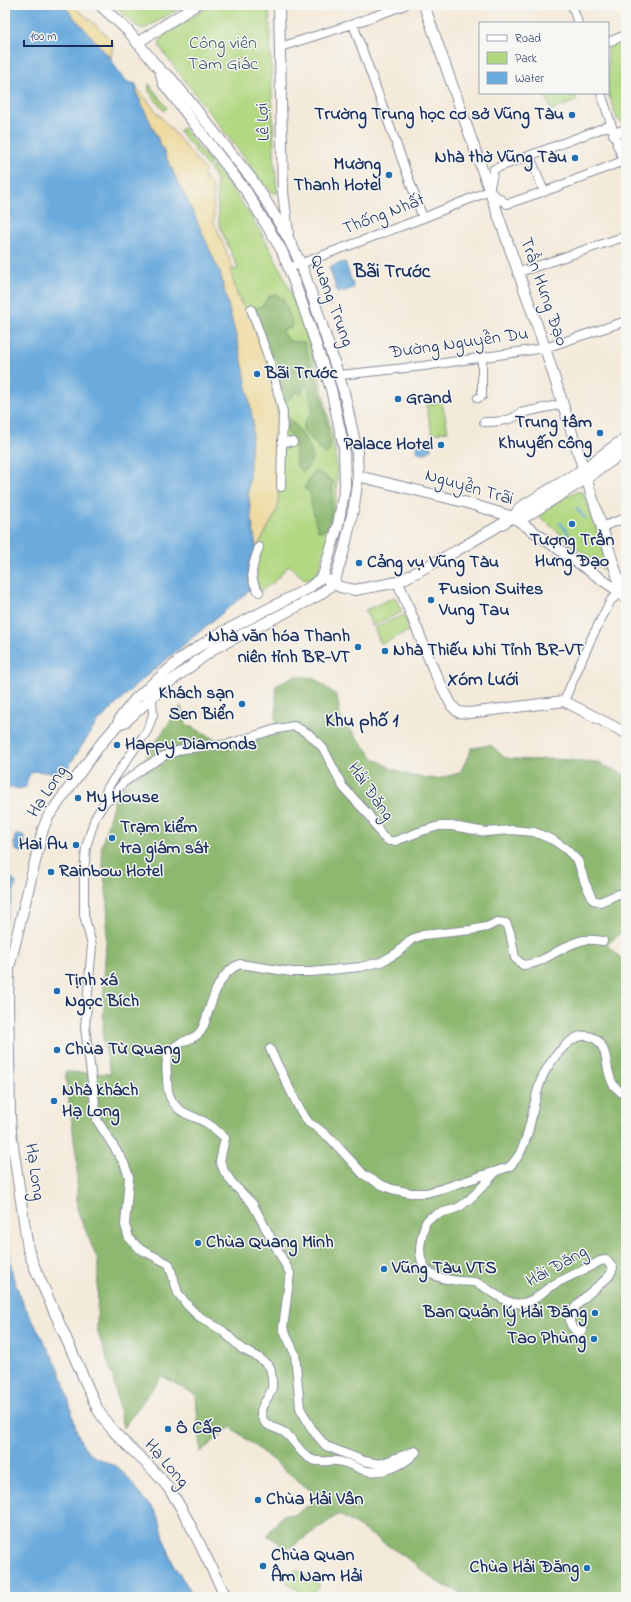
<svg xmlns="http://www.w3.org/2000/svg" width="631" height="1602" viewBox="0 0 631 1602" font-family="'Indie Flower',sans-serif">
  <style>
    .green { fill: #b2d882; stroke: #668470 }
    .forest { fill: #8db870; stroke: #547467 }
    .sand { fill: #eeda9e; stroke: #84847e }
    .water { fill: #6aaadd; stroke: #426c9e }
    .lines { fill: none; stroke-linecap: round; stroke-linejoin: round }
    .stream { stroke: #6aaadd; stroke-width: 2 }
    .minor-casing { stroke: #888c9c; stroke-width: 10 }
    .major-casing { stroke: #888c9c; stroke-width: 12 }
    .minor { stroke: #fff; stroke-width: 8 }
    .major { stroke: #fff; stroke-width: 10 }
    .poi-dot { fill: #1f6fb2; stroke: #f6f6f2; stroke-width: 1.5 }
    .labels { text-anchor: middle; dominant-baseline: central; stroke-width: 3; stroke-linejoin: round; paint-order: stroke }
    .park-label { font-size: 18px; fill: #415967; stroke: #f6f6f2 }
    .poi-label { font-size: 18px; font-weight: bold; fill: #1b2f5e; stroke: #f6f6f2; text-anchor: start }
    .street-label { font-size: 18px; fill: #1b2f5e; stroke: #f6f6f2 }
    .neighbourhood-label { font-size: 19px; font-weight: bold; fill: #1b2f5e; stroke: #f6f6f2 }
  </style>
  <rect width="100%" height="100%" fill="#f6f6f2"/>
  <filter id="ink" filterUnits="userSpaceOnUse"><feTurbulence type="fractalNoise" baseFrequency=".025" numOctaves="2"/><feDisplacementMap in="SourceGraphic" scale="8" xChannelSelector="R" yChannelSelector="G"/><feConvolveMatrix kernelMatrix="1 2 1 2 8 2 1 2 1" color-interpolation-filters="sRGB"/></filter>
  <filter id="wash" filterUnits="userSpaceOnUse"><feTurbulence type="fractalNoise" baseFrequency=".012" numOctaves="4" result="noise"/><feDisplacementMap in="SourceGraphic" scale="16" xChannelSelector="R" yChannelSelector="G"/><feGaussianBlur stdDeviation="0.9" result="paint"/><feColorMatrix in="noise" values="0 0 0 0 0 0 0 0 0 0 0 0 0 0 0 0 0 1.4 0 .05"/><feComposite in="paint" operator="in"/></filter>
  <g filter="url(#wash)">
    <rect width="100%" height="100%" fill="#f4eada"/>
    <path class="green" d="M113,5H186L144,29L137,26Z
      M211,5H269L274,152L277,193H273L264,186L243,156L166,56L159,45L162,37Z
      M626,38V125L617,119L608,92V45Z
      M149,84L167,108L164,111L149,91Z
      M545,93H574L577,101L551,110Z
      M183,128L197,145L193,148L179,131Z
      M198,147L212,164L208,167L194,150Z
      M213,166C273,234 307,319 326,407C331,430 337,454 337,478C337,510 327,540 319,570L315,577L304,579L289,565L274,582L259,592L254,585L256,549L277,511L278,504L279,421L267,360L236,290L230,272L238,268L219,225L216,179L210,169Z
      M442,402L448,431L432,434L426,405Z
      M575,492H583L610,569L606,572L540,517L539,512Z
      M395,597L402,612L372,626L365,610Z
      M404,615L411,630L381,644L374,628Z
      M296,1569L320,1585L312,1597H308L286,1582Z"/>
    <path class="forest" d="M275,294L283,299L292,321L291,328L282,330C286,343 293,342 304,342C315,377 329,413 330,450L325,455L303,429L305,421L312,412L309,389L307,384L301,394L295,392L288,401L282,400L269,345L263,342L253,310L262,306L269,296Z
      M286,416C298,426 309,442 313,457L307,469L302,472L296,464L295,441L287,432Z
      M315,470L333,481L331,515L327,530L318,531L311,503L310,492L304,488Z
      M297,676L314,678L337,696L340,717L374,758L390,768L411,776L437,779L460,773L472,748L491,745L505,758L530,760L552,759L595,762L626,775V928L607,945L626,963V1597H470L437,1582L404,1556L339,1514L288,1549L267,1535L284,1514L294,1515L320,1498L231,1427L200,1452L196,1395L162,1376L123,1428L113,1377L97,1330L98,1261L77,1209V1161L65,1072L111,1074L103,1040L104,979L108,907L101,849L114,801L181,706L186,724L230,747L257,740L276,732V686L285,680Z"/>
    <path class="sand" d="M72,5L96,25L114,43L112,50L111,59L65,7Z
      M137,88L205,170L203,174L213,188L214,222L233,268L231,272C234,283 237,304 248,310L267,360L279,421L278,504L277,511L256,549L248,492L253,422L243,365L220,273L137,94Z"/>
    <path class="water" d="M5,5H63L111,59L120,75L128,82L136,84L137,94L172,170L194,214L220,273L243,365L253,422L248,492L256,549L249,565L250,590L139,682L96,724L65,772L62,774L35,771C27,774 27,780 26,787L19,789L12,787L7,790L5,801Z
      M345,262L354,288L338,293L329,267Z
      M420,443L424,445H431V449C428,454 422,454 417,451L416,445Z
      M19,834L23,835L25,841L24,850L21,852L16,850L14,844L15,836Z
      M5,871L16,883L5,925Z
      M5,1224L13,1277L23,1303L59,1369L65,1386L76,1429L82,1444L93,1456L119,1468L133,1484L142,1498L153,1508L160,1522L165,1542L174,1566L195,1597H5Z"/>
    <g class="lines">
      <path class="stream" d="M576,508L585,518
        M560,523L569,534"/>
    </g>
  </g>
  <g filter="url(#ink)">
    <g class="lines">
      <g class="minor-casing">
        <path id="minor" d="M572,5L578,23
          M353,24L423,218
          M608,42L626,35
          M280,47L353,24L405,5
          M601,93L626,170
          M530,156L544,192
          M489,191L507,204L557,187L623,161
          M489,191L494,169L611,125
          M289,268L423,218L489,191
          M517,273L626,236
          M251,309L270,362L283,412L281,487
          M340,375L424,366L545,348L626,321
          M478,398L482,396V357
          M484,422C496,422 513,421 520,413L563,404
          M282,441L293,442
          M513,516L519,507L583,468L626,436
          M514,517H527L586,480L626,452
          M601,527L626,518
          M259,547C253,565 247,576 259,592
          M152,699L153,715L147,731L108,787L104,797L105,802L109,800L123,783L145,767L164,756L183,749L229,744L273,730L294,726L309,734L323,748L343,787L369,815L382,836L389,841H395L422,831L439,826H452L486,832L511,830L534,832L553,840L566,849L578,861L585,883L593,900L600,902L616,895L626,892
          M564,701L591,639L611,600L621,593
          M105,802L95,818L86,847L84,874V915L92,945L85,1027L97,1120L124,1163L129,1177L125,1225L129,1238L140,1249L169,1264L178,1293L188,1306L197,1315L223,1331L242,1349L258,1357L270,1367C271,1373 273,1381 272,1388C269,1401 255,1407 264,1421C268,1428 279,1428 285,1433C295,1440 301,1456 313,1460C321,1463 329,1460 337,1461C346,1462 355,1467 363,1470C381,1475 404,1466 416,1452L415,1451L380,1464L364,1461L326,1446L313,1431L300,1408L295,1354L283,1328L290,1273L252,1203L233,1184L224,1171L220,1161L225,1138C218,1132 212,1125 203,1121C190,1115 176,1112 170,1097C167,1091 167,1082 167,1076C166,1067 166,1056 171,1050C182,1037 197,1043 204,1025C211,1004 217,973 240,964L292,972H312L360,967L381,962L397,953L412,939L423,935L471,930L487,927L497,922L506,923L510,932L515,958L523,965C545,964 562,944 584,940C591,939 597,940 603,941
          M270,1049L300,1110L309,1123L316,1127L330,1138L364,1175L382,1185L392,1189L411,1193H426L441,1189L509,1167C513,1163 517,1159 520,1153C532,1130 532,1104 541,1080C548,1063 576,1021 598,1041C609,1052 605,1071 613,1084C615,1088 622,1093 626,1096
          M496,1172C485,1183 473,1199 459,1207C448,1213 434,1211 426,1222C424,1226 420,1244 420,1249C420,1273 437,1279 459,1281C464,1282 472,1281 477,1283C491,1289 507,1307 523,1303C535,1301 542,1292 551,1286C567,1277 585,1270 600,1261L606,1260L613,1268C612,1270 611,1274 609,1276C599,1288 551,1315 578,1332L583,1330"/>
      </g>
      <g class="major-casing">
        <path id="major" d="M100,5L128,31L160,70L171,78L251,178L263,196L288,238L301,264L314,301L344,392L357,452L358,476L354,506L344,550L334,583L319,595L308,601L215,648L167,684L125,722L118,724
          M279,5L283,192L288,233
          M424,5L545,348L617,575L621,593
          M137,43L196,5
          M160,70L163,83L246,191L282,251L301,300L331,389L344,448L345,486L338,525L323,576L309,588L217,635L195,649L182,658L136,698L120,718L118,724L100,745L48,817L43,829L9,968L8,1000L10,1115L11,1132L28,1249L34,1266L97,1408C115,1441 148,1459 169,1489C186,1513 197,1539 210,1565C215,1576 220,1587 227,1597
          M614,134L626,130
          M618,145L626,142
          M358,476L464,502L513,517L621,593L626,599
          M328,580L340,587L355,590L398,582L456,551L585,475L626,445
          M398,582L434,671L452,706L458,712L469,713L564,701L626,733"/>
      </g>
      <use href="#minor" class="minor"/>
      <use href="#major" class="major"/>
    </g>
  </g>
  <g class="poi-dot">
    <circle cx="572" cy="115" r="4"/>
    <circle cx="575" cy="158" r="4"/>
    <circle cx="389" cy="175" r="4"/>
    <circle cx="257" cy="374" r="4"/>
    <circle cx="398" cy="399" r="4"/>
    <circle cx="600" cy="433" r="4"/>
    <circle cx="441" cy="445" r="4"/>
    <circle cx="572" cy="524" r="4"/>
    <circle cx="359" cy="563" r="4"/>
    <circle cx="431" cy="600" r="4"/>
    <circle cx="358" cy="647" r="4"/>
    <circle cx="385" cy="651" r="4"/>
    <circle cx="242" cy="704" r="4"/>
    <circle cx="117" cy="745" r="4"/>
    <circle cx="78" cy="798" r="4"/>
    <circle cx="112" cy="838" r="4"/>
    <circle cx="76" cy="845" r="4"/>
    <circle cx="51" cy="872" r="4"/>
    <circle cx="57" cy="991" r="4"/>
    <circle cx="57" cy="1050" r="4"/>
    <circle cx="54" cy="1101" r="4"/>
    <circle cx="198" cy="1243" r="4"/>
    <circle cx="384" cy="1269" r="4"/>
    <circle cx="595" cy="1313" r="4"/>
    <circle cx="594" cy="1339" r="4"/>
    <circle cx="168" cy="1429" r="4"/>
    <circle cx="258" cy="1500" r="4"/>
    <circle cx="263" cy="1566" r="4"/>
    <circle cx="587" cy="1568" r="4"/>
  </g>
  <g class="labels">
    <g class="park-label">
      <text x="223" y="44">Công viên<tspan x="223" dy="21">Tam Giác</tspan></text>
    </g>
    <g class="poi-label">
      <text x="564" y="115" text-anchor="end">Trường Trung học cơ sở Vũng Tàu</text>
      <text x="567" y="158" text-anchor="end">Nhà thờ Vũng Tàu</text>
      <text x="381" y="165" text-anchor="end">Mường<tspan x="381" dy="21">Thanh Hotel</tspan></text>
      <text x="265" y="374">Bãi Trước</text>
      <text x="406" y="399">Grand</text>
      <text x="592" y="423" text-anchor="end">Trung tâm<tspan x="592" dy="21">Khuyến công</tspan></text>
      <text x="433" y="445" text-anchor="end">Palace Hotel</text>
      <text x="572" y="541" text-anchor="middle">Tượng Trần<tspan x="572" dy="21">Hưng Đạo</tspan></text>
      <text x="367" y="563">Cảng vụ Vũng Tàu</text>
      <text x="439" y="590">Fusion Suites<tspan x="439" dy="21">Vung Tau</tspan></text>
      <text x="350" y="637" text-anchor="end">Nhà văn hóa Thanh<tspan x="350" dy="21">niên tỉnh BR-VT</tspan></text>
      <text x="393" y="651">Nhà Thiếu Nhi Tỉnh BR-VT</text>
      <text x="234" y="694" text-anchor="end">Khách sạn<tspan x="234" dy="21">Sen Biển</tspan></text>
      <text x="125" y="745">Happy Diamonds</text>
      <text x="86" y="798">My House</text>
      <text x="120" y="828">Trạm kiểm<tspan x="120" dy="21">tra giám sát</tspan></text>
      <text x="68" y="845" text-anchor="end">Hai Au</text>
      <text x="59" y="872">Rainbow Hotel</text>
      <text x="65" y="981">Tịnh xá<tspan x="65" dy="21">Ngọc Bích</tspan></text>
      <text x="65" y="1050">Chùa Từ Quang</text>
      <text x="62" y="1091">Nhà khách<tspan x="62" dy="21">Hạ Long</tspan></text>
      <text x="206" y="1243">Chùa Quang Minh</text>
      <text x="392" y="1269">Vũng Tàu VTS</text>
      <text x="587" y="1313" text-anchor="end">Ban Quản lý Hải Đăng</text>
      <text x="586" y="1339" text-anchor="end">Tao Phùng</text>
      <text x="176" y="1429">Ô Cấp</text>
      <text x="266" y="1500">Chùa Hải Vân</text>
      <text x="271" y="1556">Chùa Quan<tspan x="271" dy="21">Âm Nam Hải</tspan></text>
      <text x="579" y="1568" text-anchor="end">Chùa Hải Đăng</text>
    </g>
    <g class="street-label">
      <text transform="translate(264 122) rotate(-92)">Lê Lợi</text>
      <text transform="translate(384 215) rotate(-21)">Thống Nhất</text>
      <text transform="translate(543 292) rotate(71)">Trần Hưng Đạo</text>
      <text transform="translate(331 301) rotate(70)">Quang Trung</text>
      <text transform="translate(459 344) rotate(-8)">Đường Nguyễn Du</text>
      <text transform="translate(469 488) rotate(16)">Nguyễn Trãi</text>
      <text transform="translate(48 792) rotate(-57)">Hạ Long</text>
      <text transform="translate(370 792) rotate(55)">Hải Đăng</text>
      <text transform="translate(34 1172) rotate(82)">Hạ Long</text>
      <text transform="translate(557 1267) rotate(-29)">Hải Đăng</text>
      <text transform="translate(166 1464) rotate(49)">Hạ Long</text>
    </g>
    <g class="neighbourhood-label">
      <text x="392" y="272">Bãi Trước</text>
      <text x="483" y="680">Xóm Lưới</text>
      <text x="362" y="721">Khu phố 1</text>
    </g>
  </g>
  <rect width="631" height="1602" fill="none" stroke="#f6f6f2" stroke-width="20"/>
  <rect x="479" y="22" width="130" height="72" fill="#f6f6f2" stroke="#9ea6b7"/>
  <rect x="487" y="35" width="20" height="6" fill="#ffffff" stroke="#9ea6b7"/>
  <text x="515" y="42" font-size="12" fill="#1b2f5e">Road</text>
  <rect x="487" y="52" width="20" height="12" fill="#b2d882" stroke="#9ea6b7"/>
  <text x="515" y="62" font-size="12" fill="#1b2f5e">Park</text>
  <rect x="487" y="72" width="20" height="12" fill="#6aaadd" stroke="#9ea6b7"/>
  <text x="515" y="82" font-size="12" fill="#1b2f5e">Water</text>
  <path d="M24 40v6h88v-6" fill="none" stroke="#1b2f5e" stroke-width="2"/>
  <text x="30" y="40" font-size="12" fill="#1b2f5e" stroke="#f6f6f2" stroke-width="3" paint-order="stroke">100 m</text>
</svg>
